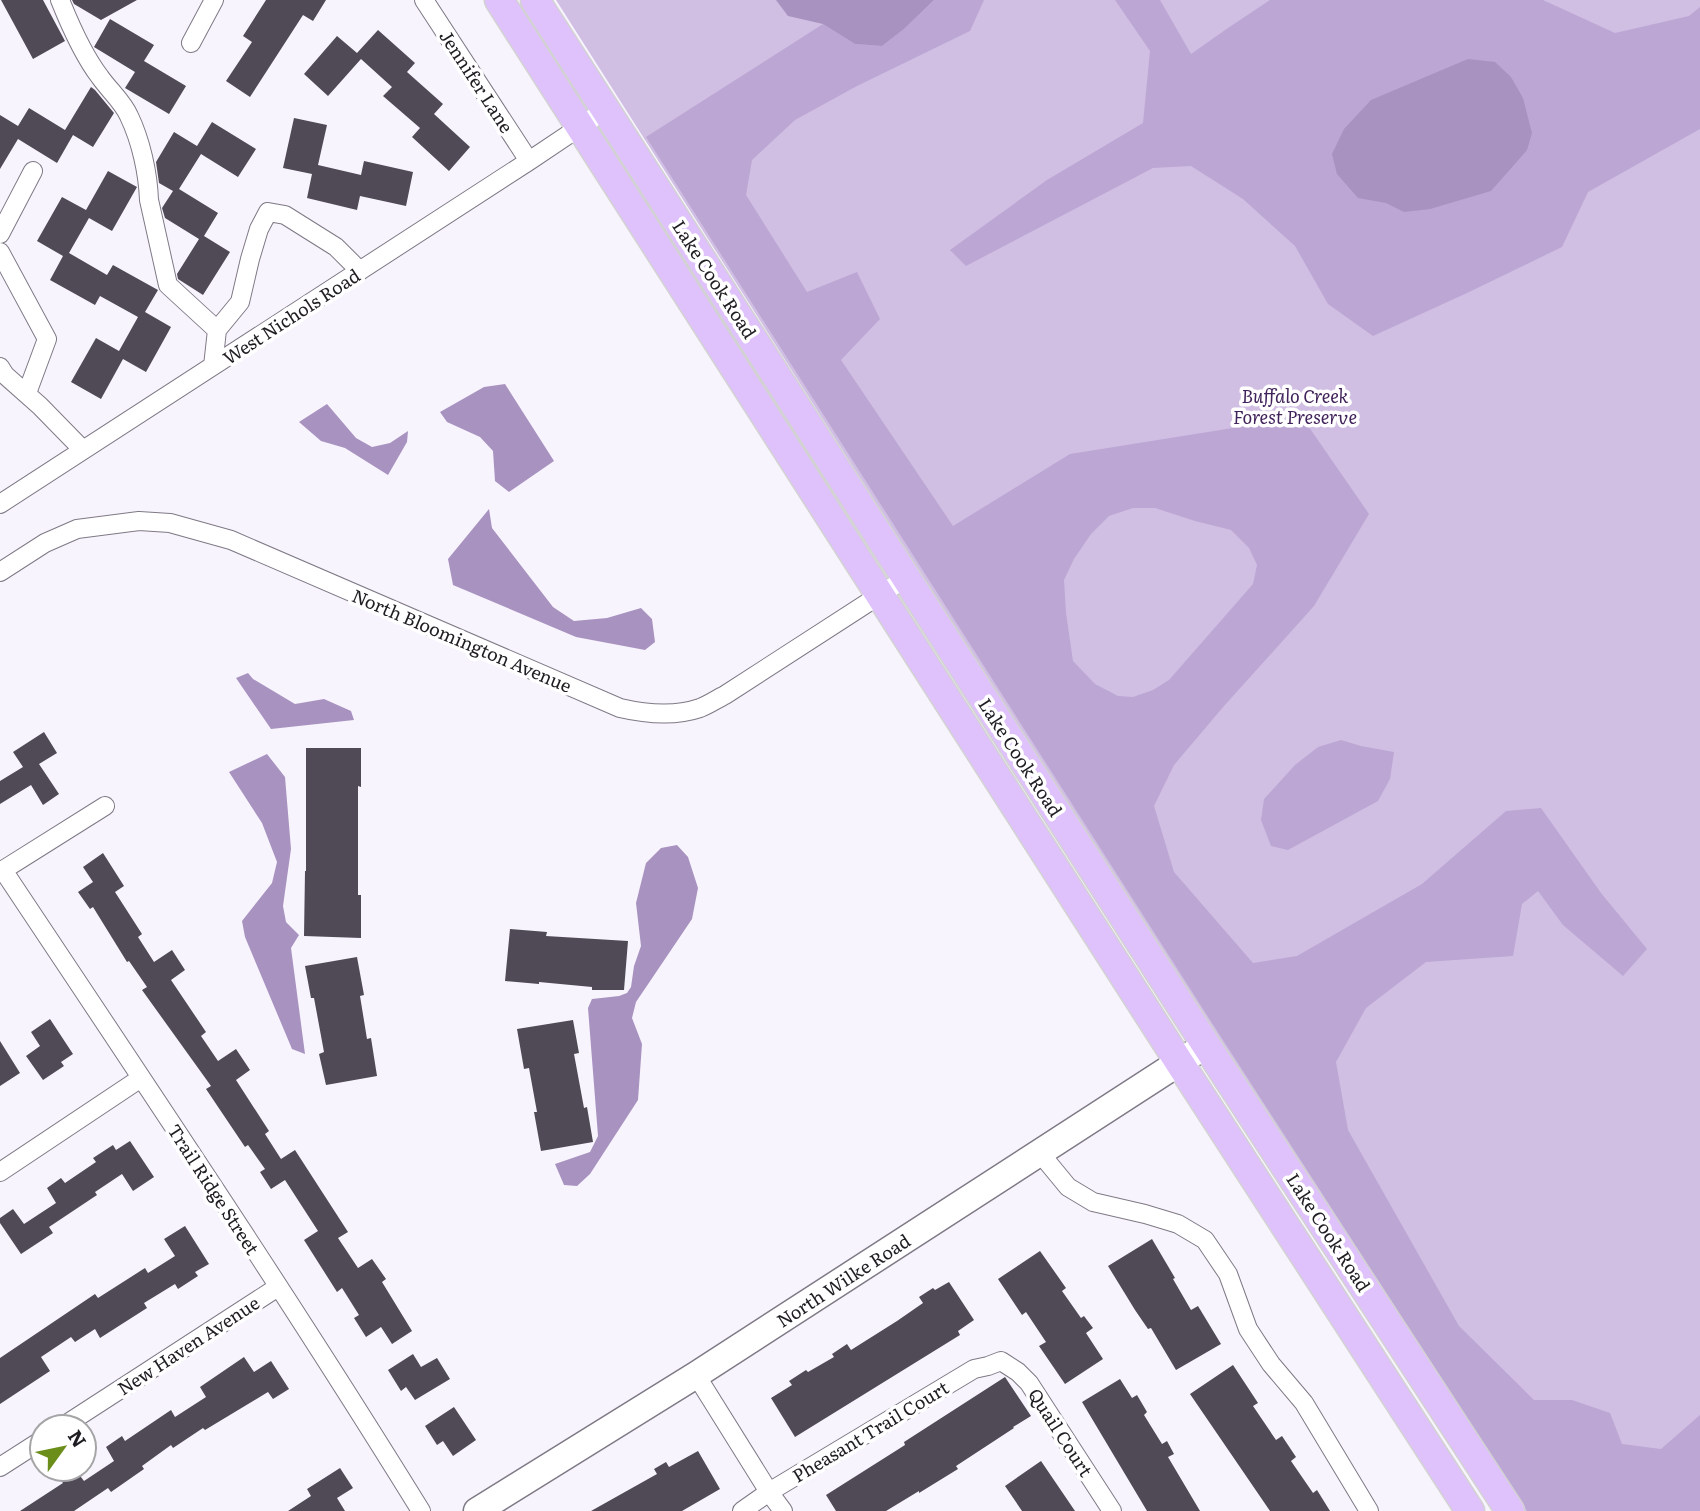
<svg xmlns="http://www.w3.org/2000/svg" width="1700" height="1511" viewBox="0 0 1700 1511" font-family="Literata,serif">
  <style>
    .green { fill: #d0bfe3 }
    .forest { fill: #bca6d4; fill-rule: evenodd }
    .water { fill: #a892c0 }
    .building { fill: #4f4a56 }
    .lines { fill: none; stroke-linecap: round; stroke-linejoin: round }
    .street-casing { stroke: #7f7986; stroke-width: 20 }
    .secondary-casing { stroke: #7f7986; stroke-width: 29 }
    .primary-casing { stroke: #d2d2d3; stroke-width: 31 }
    .street { stroke: #fff; stroke-width: 18 }
    .secondary { stroke: #fff; stroke-width: 26 }
    .primary { stroke: #dfc2fb; stroke-width: 28 }
    .labels { text-anchor: middle; dominant-baseline: central; stroke-width: 7; stroke-linejoin: round; paint-order: stroke }
    .street-label { font-size: 18px; fill: #1f1d22; stroke: #fff }
    .park-label { font-size: 18px; font-style: italic; fill: #41235b; stroke: #fff }
  </style>
  <rect width="100%" height="100%" fill="#f8f4fd"/>
  <path class="green" d="M556,0H1700V1511H1522L1242,1078Z"/>
  <path class="forest" d="M934,0H984L970,31L857,86L795,120L752,160L746,195L807,292L857,272L880,319L841,360L953,526L1070,454L1302,417L1369,514L1314,606L1224,706L1174,765L1154,806L1174,872L1253,963L1297,956L1422,884L1506,811L1541,808L1601,893L1647,949L1623,976L1563,925L1538,891L1522,904L1513,956L1426,962L1366,1008L1336,1062L1348,1130L1459,1326L1534,1400H1572L1610,1413L1622,1444L1661,1449L1700,1415V1511H1527L1212,1023L646,137L823,24L855,44L882,46L904,29ZM1133,508H1155L1195,521L1231,530L1249,548L1257,565L1253,584L1169,680L1153,690L1133,697L1118,696L1095,684L1073,661L1066,613L1064,580L1074,559L1091,534L1109,516Z
    M1115,0H1160L1191,54L1228,28L1270,0H1543L1615,33L1689,16L1700,7V129L1588,192L1562,247L1467,293L1373,336L1328,304L1295,246L1243,199L1191,166L1153,168L966,266L950,250L1047,180L1143,123L1150,51Z
    M1341,740L1361,746L1394,752L1390,779L1378,801L1288,850L1271,846L1261,820L1264,799L1295,765L1318,747Z"/>
  <path class="water" d="M776,0H934L904,29L882,46L855,44L823,24L788,16Z
    M1468,59L1495,62L1511,77L1523,98L1532,133L1527,150L1491,191L1430,209L1404,212L1386,203L1358,198L1337,174L1332,154L1344,129L1371,100Z
    M505,384L554,461L509,492L495,481L493,451L480,437L447,422L440,412L484,387Z
    M327,404L356,438L372,447L390,443L408,431L407,442L388,475L345,448L321,441L299,422Z
    M489,509L492,528L553,607L574,621L607,618L641,608L652,619L655,642L645,650L576,637L453,585L448,559Z
    M248,673L253,679L295,704L324,699L351,711L354,720L271,729L236,678Z
    M267,754L285,777L291,849L283,906L286,922L299,935L291,948L305,1054L292,1049L245,937L242,921L272,883L277,862L262,823L229,772Z
    M677,845L688,857L698,888L692,919L636,1002L632,1018L642,1044L638,1100L590,1174L577,1186L564,1185L555,1164L590,1152L598,1136L588,1008L592,999L619,996L627,993L631,987L634,966L641,946L636,903L646,863L661,848Z"/>
  <path class="building" d="M1,0H43L65,41L33,59Z
    M72,0H137L101,20L74,4Z
    M266,0H326L313,21L303,15L250,97L226,81L252,42L243,36Z
    M110,19L154,45L144,61L186,86L169,114L125,88L135,72L94,47Z
    M378,30L415,63L407,72L443,104L434,114L470,147L449,171L412,137L420,128L383,96L392,87L361,59L328,96L304,74L337,36L357,53Z
    M91,87L95,90L114,113L93,147L73,135L57,163L18,139L0,169V115L18,126L29,108L65,130Z
    M294,118L327,125L318,165L361,175L364,161L413,172L406,206L360,196L357,210L307,198L312,174L283,168Z
    M212,122L256,149L238,177L201,154L179,189L218,213L204,236L230,252L203,295L178,279L177,274L199,239L165,218L162,208L173,191L159,183L156,162L174,132L197,146Z
    M108,171L137,187L112,231L89,218L69,253L107,275L113,265L158,290L145,312L171,327L146,372L123,359L101,399L71,382L96,338L119,351L138,317L100,296L95,305L50,280L63,256L37,241L62,197L86,210Z
    M44,732L57,753L39,764L59,794L43,805L31,785L0,804V781L23,767L13,752Z
    M306,748H361V787L358,786V895H361V938L304,936L305,871H306Z
    M103,853L124,886L115,892L142,934L138,937L154,962L172,950L185,970L171,980L206,1032L201,1036L218,1061L236,1049L250,1070L236,1080L269,1131L265,1134L281,1159L295,1150L348,1232L338,1238L358,1268L372,1259L386,1279L382,1282L412,1331L392,1344L381,1327L366,1337L354,1318L359,1315L342,1288L337,1292L304,1240L318,1231L285,1180L271,1189L260,1172L265,1169L248,1145L245,1147L206,1089L211,1086L142,990L147,987L129,961L127,962L93,907L90,909L78,892L93,882L83,867Z
    M510,929L547,932L546,936L628,941L624,990H592V987L539,982V984L505,981Z
    M357,957L364,995L360,996L367,1039L371,1038L377,1076L326,1085L319,1054L324,1052L314,998H311L305,966Z
    M50,1019L73,1054L61,1062L64,1066L43,1080L26,1056L40,1046L31,1032Z
    M573,1020L579,1053L574,1054L584,1108L587,1107L593,1142L541,1151L534,1112H537L529,1068L524,1069L517,1029Z
    M0,1041L20,1073L0,1086Z
    M130,1141L154,1177L133,1191L122,1174L95,1192L97,1195L49,1227L53,1233L21,1254L0,1223V1218L13,1209L24,1224L56,1203L47,1188L61,1178L65,1183L96,1162L93,1158L113,1145L116,1150Z
    M185,1226L209,1264L195,1272L198,1276L178,1289L175,1284L144,1303L147,1308L100,1338L95,1329L75,1342L71,1337L41,1357L50,1371L0,1404V1358L95,1294L98,1298L145,1268L148,1273L175,1256L164,1239Z
    M1152,1239L1175,1278L1173,1279L1191,1310L1198,1306L1221,1344L1176,1370L1151,1328L1148,1329L1135,1310L1108,1266Z
    M1040,1251L1066,1288L1062,1291L1081,1318L1084,1316L1093,1328L1086,1333L1103,1359L1065,1384L1039,1346L1046,1342L1026,1312L1022,1315L998,1279Z
    M949,1282L974,1320L958,1331L960,1335L795,1437L771,1398L792,1385L789,1381L806,1370L808,1372L834,1357L832,1354L847,1344L851,1350L897,1321L923,1303L919,1297L933,1288L935,1290Z
    M413,1354L421,1367L437,1358L450,1379L415,1400L406,1387L401,1391L388,1370Z
    M244,1357L254,1372L271,1361L289,1389L273,1399L268,1392L205,1430L203,1428L173,1448L171,1445L142,1466L144,1469L111,1492L108,1488L74,1511H20L63,1483L59,1478L72,1469H75L84,1481L114,1461L106,1447L122,1436L125,1441L171,1410L175,1417L206,1397L200,1387Z
    M1233,1365L1258,1403L1253,1406L1276,1440L1282,1436L1296,1457L1291,1461L1313,1493L1317,1490L1330,1511H1270L1190,1394Z
    M1005,1377L1031,1416L1013,1427L1014,1428L956,1466L958,1469L919,1493V1491L886,1511H836L826,1495L905,1445L904,1442Z
    M1120,1379L1132,1398L1137,1395L1147,1412L1144,1415L1162,1444L1167,1441L1174,1454L1168,1457L1200,1511H1147L1082,1402Z
    M454,1407L476,1440L453,1456L443,1441L437,1445L425,1426Z
    M698,1451L720,1489L682,1511H591L657,1474L654,1469L666,1462L669,1467Z
    M1041,1461L1075,1511H1022L1005,1486Z
    M340,1468L353,1488L337,1498L345,1511H288L311,1496L307,1489Z"/>
  <g class="lines">
    <g class="street-casing">
      <path id="street" d="M60,0C70,25 83,55 100,77C109,90 123,102 129,116C141,141 148,173 149,200L168,285L217,330
        M424,0L529,161
        M191,43L214,0
        M0,234L33,171
        M0,252L47,339L27,393
        M213,366L217,330L240,302L250,259L259,229L268,212L285,215L336,247L360,271
        M0,367L5,375L40,406L83,450
        M0,504L529,161L605,110
        M0,572L45,543L77,529L139,521L170,523L231,540L620,708C646,714 674,717 700,708C708,705 717,699 725,695L906,578
        M3,870C144,1082 287,1294 421,1511
        M0,872L105,806
        M1040,1153L1068,1187L1093,1202L1145,1214L1178,1224L1205,1240L1228,1274L1248,1329L1271,1364L1304,1403L1369,1511
        M0,1172L141,1078
        M696,1375L769,1492L783,1511
        M62,1427L278,1287
        M0,1467L42,1440
        M742,1511L769,1492L974,1369L988,1366L1001,1361L1018,1372L1029,1383L1112,1511"/>
    </g>
    <g class="secondary-casing">
      <path id="secondary" d="M477,1511L696,1375L1206,1045"/>
    </g>
    <g class="primary-casing">
      <path id="primary" d="M499,0L1179,1062L1470,1511
        M535,0L1206,1045L1510,1511"/>
    </g>
    <use href="#street" class="street"/>
    <use href="#secondary" class="secondary"/>
    <use href="#primary" class="primary"/>
  </g>
  <g class="labels">
    <g class="street-label">
      <text transform="translate(477 81) rotate(57)">Jennifer Lane</text>
      <text transform="translate(715 279) rotate(57)">Lake Cook Road</text>
      <text transform="translate(291 316) rotate(-33)">West Nichols Road</text>
      <text transform="translate(462 640) rotate(23)">North Bloomington Avenue</text>
      <text transform="translate(1021 757) rotate(57)">Lake Cook Road</text>
      <text transform="translate(214 1189) rotate(57)">Trail Ridge Street</text>
      <text transform="translate(1329 1232) rotate(57)">Lake Cook Road</text>
      <text transform="translate(843 1280) rotate(-33)">North Wilke Road</text>
      <text transform="translate(188 1345) rotate(-33)">New Haven Avenue</text>
      <text transform="translate(870 1431) rotate(-31)">Pheasant Trail Court</text>
      <text transform="translate(1061 1432) rotate(57)">Quail Court</text>
    </g>
    <g class="park-label">
      <text x="1295" y="395">Buffalo Creek<tspan x="1295" dy="21">Forest Preserve</tspan></text>
    </g>
  </g>
  <g transform="translate(63 1448) rotate(57)"><circle r="33" fill="#ffffff" stroke="#a5a5a7" stroke-width="2"/>
  <path d="M0-5L12 26L0 18L-12 26Z" fill="#6a8e19"/>
  <text y="-10" font-size="19" font-weight="bold" text-anchor="middle" fill="#1f1d22">N</text>
  </g>
</svg>
